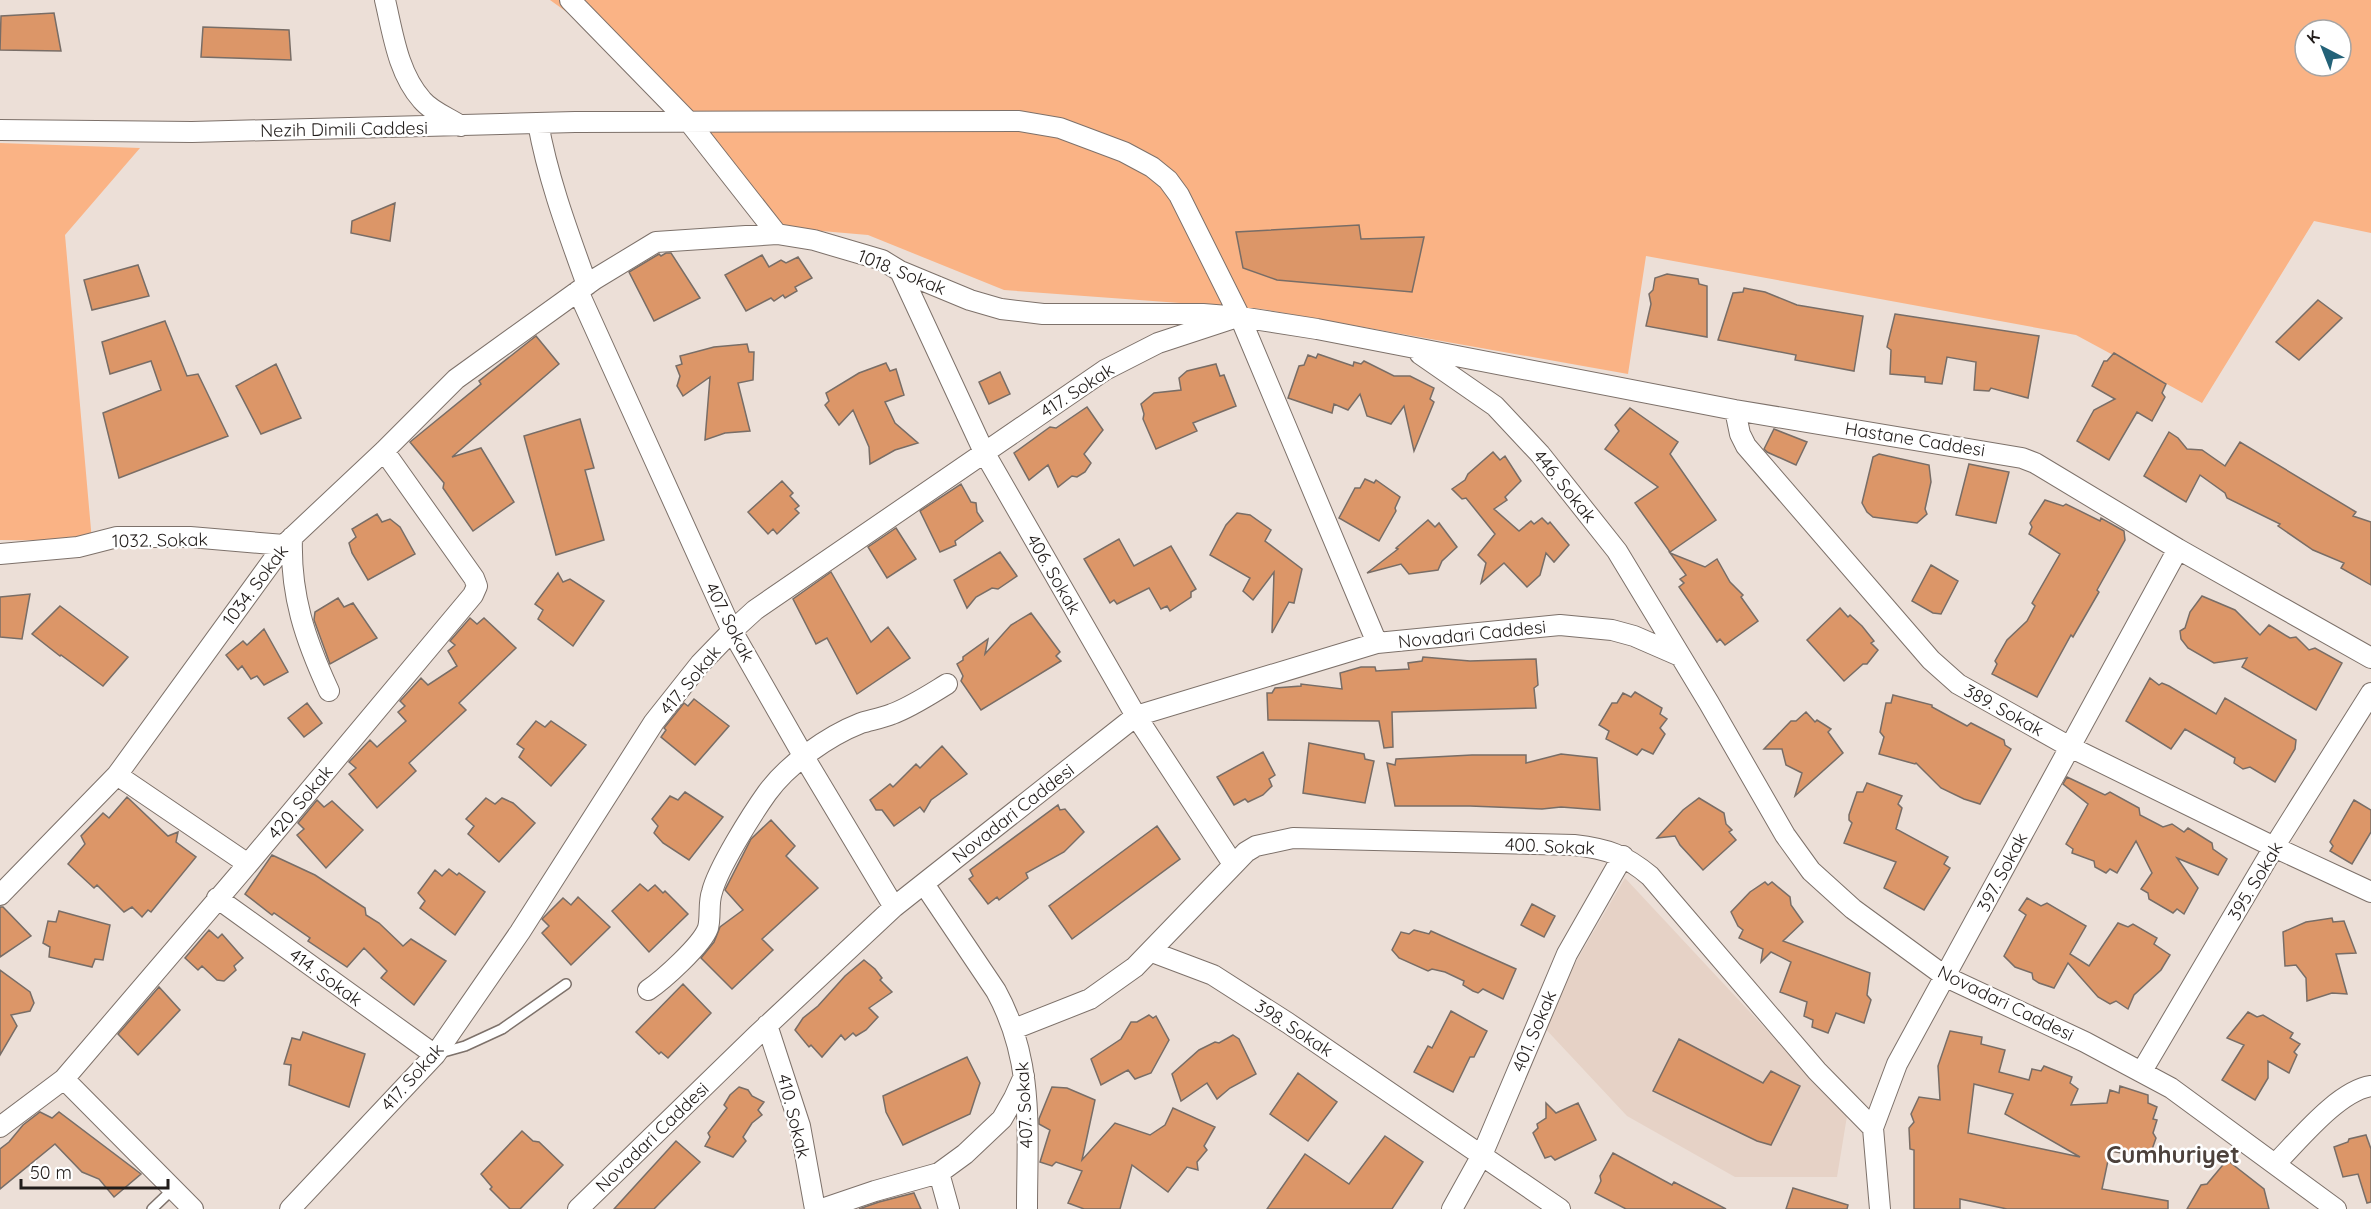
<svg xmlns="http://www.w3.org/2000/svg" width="2371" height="1209" viewBox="0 0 2371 1209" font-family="Quicksand,sans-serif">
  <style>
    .built { fill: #e6d2c6 }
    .green { fill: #fab385; fill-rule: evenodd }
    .building { fill: #dc9668; stroke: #786d66; stroke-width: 1.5; fill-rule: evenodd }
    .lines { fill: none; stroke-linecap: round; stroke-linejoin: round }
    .lane-casing { stroke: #7d716a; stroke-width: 12 }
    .street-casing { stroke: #7d716a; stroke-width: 22 }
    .lane { stroke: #fff; stroke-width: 9 }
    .street { stroke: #fff; stroke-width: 20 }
    .labels { text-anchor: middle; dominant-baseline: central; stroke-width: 5; stroke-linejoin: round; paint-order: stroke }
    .street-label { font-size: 18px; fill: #211c1a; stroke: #fff }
    .district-label { font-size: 24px; font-weight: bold; fill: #4c413b; stroke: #fff }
  </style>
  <rect width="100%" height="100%" fill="#ecdfd7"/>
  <path class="built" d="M1625,878L1847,1116L1837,1177H1735L1627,1116L1540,1023Z"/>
  <path class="green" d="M550,0H2371V233L2314,221L2202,403L2076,335L1646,256L1628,374L1262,309L1004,290L868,235L775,227L709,146L575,18ZM2305,30H2341V66H2305Z
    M0,143L140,148L65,235L92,541L0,540Z"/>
  <path class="building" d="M54,13L61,51L0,50L1,16Z
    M203,27L289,30L291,60L201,57Z
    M395,203L390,241L351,233L352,221Z
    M1359,225L1361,239L1424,237L1412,292L1277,280L1243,268L1236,232Z
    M666,253H671L700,298L654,321L629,272L659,254L661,256Z
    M762,255L769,267L781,260L786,263L798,257L812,278L795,287L797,291L785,298L783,295L774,301L771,298L746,311L725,275Z
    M138,265L149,296L92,310L84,280Z
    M1667,274L1698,279L1699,284L1707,286V337L1646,326L1651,304L1649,294L1653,290L1655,278Z
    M1744,288L1765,292L1797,305L1863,316L1854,371L1795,360L1796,355L1718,340L1733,293L1743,292Z
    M2318,300L2342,318L2299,360L2276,342Z
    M1895,314L2039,336L2028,398L1991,388L1989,391L1974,390L1976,362L1947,357L1942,384L1925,382V377L1890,374L1891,350L1887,347Z
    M165,321L187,376L198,374L228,436L119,478L103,413L161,390L151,361L110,374L102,342Z
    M536,336L559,364L452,457L481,448L514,502L473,531L443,488L444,483L410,442L481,384L479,381Z
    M747,344L749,352H754L753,380L738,383L750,431L725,433L705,440L710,377L683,396L677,386L680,376L676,366L682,364L680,356L714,347Z
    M2114,353L2166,384L2162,393L2165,397L2152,421L2137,412L2109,460L2077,441L2094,410L2115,399L2092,386L2104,361H2107Z
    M1318,354L1353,366L1354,362L1361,364L1364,361L1394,376H1410L1434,388L1430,399L1434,402L1414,451L1404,406L1391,424L1367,416L1360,394L1348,410L1334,404L1332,413L1288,398L1299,366L1304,365L1308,355L1316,358Z
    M886,363L890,371L896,369L904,395L885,402L895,423L918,443L895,450L870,464L869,447L853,410L839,425L825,405L829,401L826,393L859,373Z
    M276,364L301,418L261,434L236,386Z
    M1216,364L1220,376L1224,375L1236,406L1193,423L1197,431L1156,449L1143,419L1144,414L1141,404L1154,393L1181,390L1179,378L1187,371Z
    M1000,372L1010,394L989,404L979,382Z
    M1087,407L1103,430L1084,454L1091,463L1085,472L1077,477L1072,476L1058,487L1048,465L1029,480L1014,453L1050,427L1056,428Z
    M1630,408L1678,442L1670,454L1716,520L1670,552L1635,503L1658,487L1605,449L1619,431L1615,425Z
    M580,419L594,468L585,470L604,540L556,555L524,436Z
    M1774,429L1807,442L1796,465L1767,452L1764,449Z
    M2169,432L2178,438L2187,449L2202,450L2225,466L2240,442L2356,512L2353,516L2371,522V585L2341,568L2344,563L2313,550L2278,526L2280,524L2227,498L2225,493L2200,475L2186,502L2144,476Z
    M1493,452L1500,460L1505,456L1521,481L1505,497L1507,500L1494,509L1519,531L1531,521L1534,524L1542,518L1548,524L1550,522L1569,545L1554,562L1546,553L1540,575L1527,587L1504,563L1481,583L1486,563L1478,555L1495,534L1466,498L1462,499L1452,489L1465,480L1468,474Z
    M1879,454L1929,465L1931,482L1925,509L1927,514L1917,523L1873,517L1867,512L1862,503L1873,457Z
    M1969,464L2009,472L1996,523L1956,515Z
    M1365,479L1374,483L1376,480L1400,497L1395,508L1396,511L1379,541L1339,518L1355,488H1360Z
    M782,481L793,493L790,496L799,506L795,509L799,513L777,534L773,529L768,534L748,512Z
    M961,484L971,502L976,503L977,512L983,521L955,541L956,545L940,552L920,511Z
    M2045,500L2063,506L2066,504L2100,521L2101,518L2124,531L2125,540L2097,590L2099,592L2073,637L2071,635L2037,697L1992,674L1997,664L1995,661L2007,640L2027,621L2035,606L2032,603L2060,554L2029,534L2032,527L2030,523Z
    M1237,513L1250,515L1271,530L1265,541L1302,569L1294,603L1289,602L1272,633L1274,572L1253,600L1243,591L1250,578L1210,555L1226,525Z
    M377,514L382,522L390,519L400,527L415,554L368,580L352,553L349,543L356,537L352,529Z
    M1428,520L1435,527L1439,523L1457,547L1442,561L1438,570L1409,574L1401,564L1367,573L1398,549L1396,548Z
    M896,528L916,559L887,578L868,547Z
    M1119,539L1134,566L1171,546L1196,589L1191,592V597L1170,611L1167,606L1161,609L1149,588L1117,604L1114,600L1110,603L1084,559Z
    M1000,552L1017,576L998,589L992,588L976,597L967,608L954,580Z
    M1670,553L1705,567L1717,559L1730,582L1743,595L1741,597L1758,621L1725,645L1720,639L1717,642L1679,587L1684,583L1680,579L1686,575Z
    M1931,565L1958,581L1941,614L1933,613L1912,601Z
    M831,572L871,642L888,627L910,658L857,694L827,638L816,644L793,599Z
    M558,573L563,582L570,579L604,601L573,646L538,619L543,610L535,604Z
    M30,594L22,639L0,637V597Z
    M2202,596L2235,610L2260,635L2269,625L2290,638L2296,637L2309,650L2315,648L2342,663L2316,710L2242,667L2247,658L2214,663L2188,648L2181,639L2180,631L2185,628L2190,612Z
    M338,598L344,607L353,603L377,638L330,664L314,620L315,612Z
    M60,606L128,657L103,686L61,655L60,656L32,634Z
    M1840,608L1848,617L1850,615L1862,626L1874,641L1871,643L1878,650L1867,664H1863L1844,681L1807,640Z
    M1031,613L1060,652L1056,656L1061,661L981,710L961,681L963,676L957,664L963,660V657L988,639L985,654L1011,625Z
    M470,618L477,624L484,618L516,648L459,703L466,710L409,763L416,771L377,808L349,774L356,768L349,762L370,740L377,747L406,721L398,712L405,706L400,701L421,678L428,685L457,666L448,651L455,645L450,641Z
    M264,629L288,672L264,685L257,676L251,679L242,666L238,670L226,655L243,641L247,645Z
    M1423,657L1470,661L1536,659L1538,685L1534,688L1536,708L1392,712L1393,747L1384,748L1379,721L1268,720L1267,693H1272L1275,688L1301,686V684L1342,689L1340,673L1361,667H1375L1376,671L1409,669L1408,663L1422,661Z
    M2150,678L2159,685L2162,683L2169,686L2216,714L2225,698L2296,740L2295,749L2275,782L2250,767L2243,769L2234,763L2235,758L2185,729L2171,749L2126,721Z
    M1635,692L1662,708L1660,714L1667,719L1660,728L1665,734L1653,754L1642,749L1637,755L1606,739L1609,731L1599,725L1612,703H1617L1623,693L1631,697Z
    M1893,695L1932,705V707L1967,726L1971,723L2004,740L2005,745L2011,749L1980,804L1964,799L1941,788L1916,763L1915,764L1879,754L1884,737L1880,732L1886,703H1891Z
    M694,699L729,726L695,765L661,737L666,730L664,728L684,703L688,706Z
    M307,703L322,723L304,737L288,718Z
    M1806,712L1815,722L1817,720L1831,729L1828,732L1843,753L1795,796L1802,773L1786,765L1782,749H1764L1791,721H1796Z
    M536,721L545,727L551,721L586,745L551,786L519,757L524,749L517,744Z
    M1309,743L1364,754L1365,759L1374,761L1365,803L1303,793Z
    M942,746L967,774L931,800L924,812L920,807L894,826L882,810H876L870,800L890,784L893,787L916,764L920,768Z
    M1263,752L1275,775L1269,779L1272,786L1263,795L1248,802L1245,799L1234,805L1217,777Z
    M1561,754L1597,758L1600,810L1561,807L1542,809L1470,806H1395L1387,763L1395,765L1396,759L1472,755H1526V763Z
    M2067,777L2105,795L2110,792L2139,808L2140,815L2163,827L2172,824L2184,832L2188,828L2212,843L2213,849L2227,859L2218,875L2177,858L2198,888L2184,914L2177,909L2173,913L2149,899L2148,893L2141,889L2152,873L2136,841L2117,873L2110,869L2106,873L2095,867L2094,861L2072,853L2073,849L2066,844L2088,804L2063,784Z
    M1867,783L1902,796L1898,804L1902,808L1896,829L1948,857L1944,864L1950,868L1924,910L1884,888L1896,862L1844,843L1852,823L1849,820V815L1857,792H1863Z
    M685,792L723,817L689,860L663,843L654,833L658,826L652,819L670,796L678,800Z
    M127,797L168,836L178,832L176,842L196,857L151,912L148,910L142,917L132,907L124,912L97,885L94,888L68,864L85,844L81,836L103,813L109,818Z
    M486,798L495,804L502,798L513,803L535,823L499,862L468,834L474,826L466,819Z
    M1699,798L1724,813L1726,824L1732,830L1729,832L1736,840L1703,870L1680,845L1675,836L1657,838L1683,810Z
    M317,800L324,807L332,801L363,830L326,868L297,835L304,829L298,823Z
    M2354,800L2371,810V832L2352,864L2330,851L2333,846L2330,842Z
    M1058,805L1060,810L1065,809L1084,832L1064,852L1026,873L1028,878L999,900L997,897L988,904L969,879L973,876L970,870Z
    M771,820L795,846L786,856L818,888L762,939L773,950L732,989L701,958L714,942L720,927L743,910L725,890L751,839Z
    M1157,826L1180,859L1072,939L1049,906Z
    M272,855L315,875L365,908L366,915L379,923L403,946L411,939L446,961L414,1005L381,978L387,971L364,948L347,967L308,941L310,938L274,913L272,915L245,894Z
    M449,869L457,875L459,873L485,892L455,935L420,908L425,901L418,893L435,870L442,876Z
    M1765,882L1768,885L1772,882L1790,897L1791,905L1803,922L1783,941L1870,973L1867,995L1871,1000L1864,1023L1836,1013L1828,1033L1812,1027L1813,1020L1804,1016L1807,1002L1780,992L1791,962L1771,952L1761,962L1763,949L1739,938L1743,930L1738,926L1731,912L1750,892Z
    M640,884L648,891L655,885L663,893L665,891L688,914L649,952L612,911Z
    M578,897L610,927L571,965L542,933L549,926L542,919L563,898L571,905Z
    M2027,898L2041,906L2047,903L2086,926L2070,954L2089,966L2118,923L2128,927L2133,924L2157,938L2154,944L2170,955L2161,970L2134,995L2128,1009L2116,1001L2110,1004L2098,997L2068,963L2054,988L2039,983L2033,979L2032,973L2015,967L2004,956L2026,915L2019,910Z
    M1532,904L1555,916L1544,937L1521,925Z
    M0,907H3L31,936L0,957Z
    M59,911L110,925L103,960L95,959L92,967L49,957L50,947L43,943L48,921L56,922Z
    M2332,918L2333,922L2344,921L2356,953L2336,954L2347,994L2332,993L2307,1001L2306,978L2296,965L2285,966L2283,932L2306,922Z
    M209,930L218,938L222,934L243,958L234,966L236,970L224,981L217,980L202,966L198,970L185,958Z
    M1414,930L1429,934L1431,931L1516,969L1503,999L1483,989L1478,993L1473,991L1463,985L1464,981L1445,972L1432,969L1428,971L1399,958L1392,950L1401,932L1409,934Z
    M864,960L875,969L882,978L880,980L892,992L869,1008L878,1017L866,1030L856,1036L853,1033L845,1040L841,1035L822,1057L811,1045L809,1047L795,1030L803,1018L818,1006L845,976Z
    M0,970L30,992L34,1003L30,1011L11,1015L17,1026L0,1055Z
    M683,984L711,1013L668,1058L661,1052L659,1054L636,1032Z
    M159,987L180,1010L138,1055L118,1034Z
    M1451,1011L1487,1031L1474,1057H1470L1453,1092L1414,1072L1428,1046L1432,1048Z
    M2248,1012L2257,1017L2263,1015L2293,1033L2290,1038L2300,1044L2294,1052L2297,1055L2289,1073L2268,1061V1078L2255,1100L2222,1080L2244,1045L2227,1038Z
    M1149,1015L1153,1018L1156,1016L1169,1040L1151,1073L1135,1079L1128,1070L1101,1085L1091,1059L1121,1039L1131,1022H1137Z
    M1950,1031L1982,1037L1981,1044L2005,1050L1999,1072L2029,1080L2032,1069L2041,1071L2044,1066L2072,1077L2070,1083L2078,1089L2071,1105L2107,1103L2110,1090L2119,1093L2120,1086L2148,1095V1103L2157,1107L2153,1119L2157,1120L2153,1133L2156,1138L2149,1158L2110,1151L2102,1189L2168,1201V1209H2007L1960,1199V1209H1914V1150L1910,1149L1909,1128L1914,1122L1911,1114L1919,1097L1940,1100L1938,1066ZM1974,1084L2013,1094L2005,1114L2080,1157L1968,1133Z
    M303,1032L365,1054L349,1107L289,1085L291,1065L284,1064L292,1038L300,1040Z
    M1233,1035L1239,1039L1256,1074L1230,1088L1217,1099L1207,1083L1181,1101L1172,1074L1199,1050L1215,1042L1219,1043Z
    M1679,1039L1763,1083L1771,1071L1800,1086L1771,1145L1757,1141L1653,1091Z
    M967,1057L980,1083L970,1114L903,1145L886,1112L883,1096Z
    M1298,1073L1337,1102L1308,1141L1270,1114Z
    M739,1087L748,1090L752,1096L764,1102L758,1110L762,1115L752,1123L743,1137L746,1141L733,1157L705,1146L710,1137L708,1133L727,1108L724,1105L730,1095Z
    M1052,1087L1067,1088L1095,1100L1082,1160L1115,1123L1150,1135L1165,1125L1173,1108L1215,1127L1204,1146L1207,1150L1197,1162L1198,1170L1187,1167L1168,1192L1132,1165L1120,1209H1084L1068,1203L1082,1171L1056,1162L1052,1166L1040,1162L1050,1130L1039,1124V1119Z
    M1546,1103L1556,1113L1578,1103L1596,1140L1555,1160L1551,1156L1545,1158L1533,1133L1538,1128L1537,1124L1546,1118Z
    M40,1112L52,1118L59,1112L141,1174L114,1197L99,1179L82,1172L55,1144L0,1189V1149L9,1142L23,1125Z
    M522,1131L533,1141L539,1142L563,1165L520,1209H510L490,1189L492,1187L481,1174Z
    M2366,1135L2371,1149V1202L2367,1203L2358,1174L2343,1177L2334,1147L2348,1142L2349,1139Z
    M1385,1136L1423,1162L1392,1209H1267L1305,1154L1349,1184Z
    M676,1141L700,1162L654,1209H614Z
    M1613,1153L1672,1185L1674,1182L1726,1209H1626L1595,1193L1601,1181L1600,1176Z
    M2227,1160L2264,1189L2269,1209H2187L2201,1185L2207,1184Z
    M1793,1188L1848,1205L1847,1209H1786Z
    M914,1193L921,1209H859L879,1202Z"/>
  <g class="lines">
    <g class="lane-casing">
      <path id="lane" d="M440,1053L465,1046L502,1029L566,984
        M152,1209L173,1189"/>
    </g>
    <g class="street-casing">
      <path id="street" d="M385,0C393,34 398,73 422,100C431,111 449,118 461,126
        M570,0L689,122L777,234
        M538,123C548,179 568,232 587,285
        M0,130L192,132L575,122L1019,121L1060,128L1124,152L1152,167L1168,180L1179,195L1240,317L1377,643
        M900,271L984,452L1136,716L1233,864
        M578,291L732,631L804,757L894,907
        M1420,354L1495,406L1540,454L1617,551L1709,703L1785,835L1811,871L1853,909L1946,977L2085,1042L2171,1088L2336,1209
        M1735,410L1740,434L1746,446L1931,660L1958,684L2070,747L2274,847L2371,892
        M292,537C290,595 305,639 329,691
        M0,554L78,547L117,537H190L284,545
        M117,775L248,864
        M924,884L996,991C1035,1062 1027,1132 1027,1209
        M0,895L117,775L284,545L384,451L456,379L595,279L656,242L777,234L814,240L882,260L900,271L970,300L1001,309L1043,314H1203L1240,317L1317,329L1735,410L2022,458L2035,463L2178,549L2371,658
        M217,898L435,1055
        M1152,952L1213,975L1288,1023L1560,1209
        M648,990C663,980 702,945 708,928C711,917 708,903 712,892C718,868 752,814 767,793C788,764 828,736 861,723C871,720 882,718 892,714C911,707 929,695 947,684
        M767,1025L800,1126L815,1209
        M1014,1029L1090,999L1135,967L1246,852L1256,846L1293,838L1574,845C1608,849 1625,855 1650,876L1817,1071L1873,1128
        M2142,1071L2274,847L2371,693
        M64,1079L193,1209
        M0,1127L64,1079L248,864L473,595L477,586L474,578L384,451
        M2275,1164C2299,1140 2338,1091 2371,1086
        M939,1173L949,1209
        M290,1209L435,1055L520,932L654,722L700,664L732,631L755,610L1105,370L1158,343L1231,319
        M578,1209L757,1035L894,907L1136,716L1377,643L1560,625L1612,630L1634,636L1680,656
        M822,1209L875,1191L939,1173L965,1154L1002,1119L1014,1098L1024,1076
        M1452,1209L1482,1155L1567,954L1623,856
        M1880,1209L1873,1128L1897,1064L2178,549"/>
    </g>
    <use href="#lane" class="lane"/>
    <use href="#street" class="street"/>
  </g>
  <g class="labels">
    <g class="street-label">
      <text transform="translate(344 129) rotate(-1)">Nezih Dimili Caddesi</text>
      <text transform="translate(902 272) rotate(22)">1018. Sokak</text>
      <text transform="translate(1077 390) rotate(-33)">417. Sokak</text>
      <text transform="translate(1915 439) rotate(9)">Hastane Caddesi</text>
      <text transform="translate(1565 486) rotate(51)">446. Sokak</text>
      <text transform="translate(160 540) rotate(-1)">1032. Sokak</text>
      <text transform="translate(1054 574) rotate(60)">406. Sokak</text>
      <text transform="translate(255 585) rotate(-53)">1034. Sokak</text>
      <text transform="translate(730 622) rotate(63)">407. Sokak</text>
      <text transform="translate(1472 634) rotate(-6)">Novadari Caddesi</text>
      <text transform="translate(690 680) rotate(-50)">417. Sokak</text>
      <text transform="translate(2004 710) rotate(29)">389. Sokak</text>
      <text transform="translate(300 802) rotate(-50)">420. Sokak</text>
      <text transform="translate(1013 813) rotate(-38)">Novadari Caddesi</text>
      <text transform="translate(1550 846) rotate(3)">400. Sokak</text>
      <text transform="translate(2002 872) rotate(-62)">397. Sokak</text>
      <text transform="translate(2255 881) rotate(-59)">395. Sokak</text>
      <text transform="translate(326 977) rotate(36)">414. Sokak</text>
      <text transform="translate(2006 1003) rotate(26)">Novadari Caddesi</text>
      <text transform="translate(1294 1028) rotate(33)">398. Sokak</text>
      <text transform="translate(1534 1031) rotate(-67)">401. Sokak</text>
      <text transform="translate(412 1077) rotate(-48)">417. Sokak</text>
      <text transform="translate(1024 1105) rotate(-93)">407. Sokak</text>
      <text transform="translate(794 1116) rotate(76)">410. Sokak</text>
      <text transform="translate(652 1137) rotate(-44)">Novadari Caddesi</text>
    </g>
    <g class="district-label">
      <text x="2173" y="1154">Cumhuriyet</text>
    </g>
  </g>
  <g transform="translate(2323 48) rotate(318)"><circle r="28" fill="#ffffff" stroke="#a6a4a3" stroke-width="1.5"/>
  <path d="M0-4.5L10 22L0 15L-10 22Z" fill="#236278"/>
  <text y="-9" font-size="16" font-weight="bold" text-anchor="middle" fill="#211c1a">K</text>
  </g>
  <path d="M21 1179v9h147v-9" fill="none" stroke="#211c1a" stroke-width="3"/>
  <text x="30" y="1179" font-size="18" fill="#211c1a" stroke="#ffffff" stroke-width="4.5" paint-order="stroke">50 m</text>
</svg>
